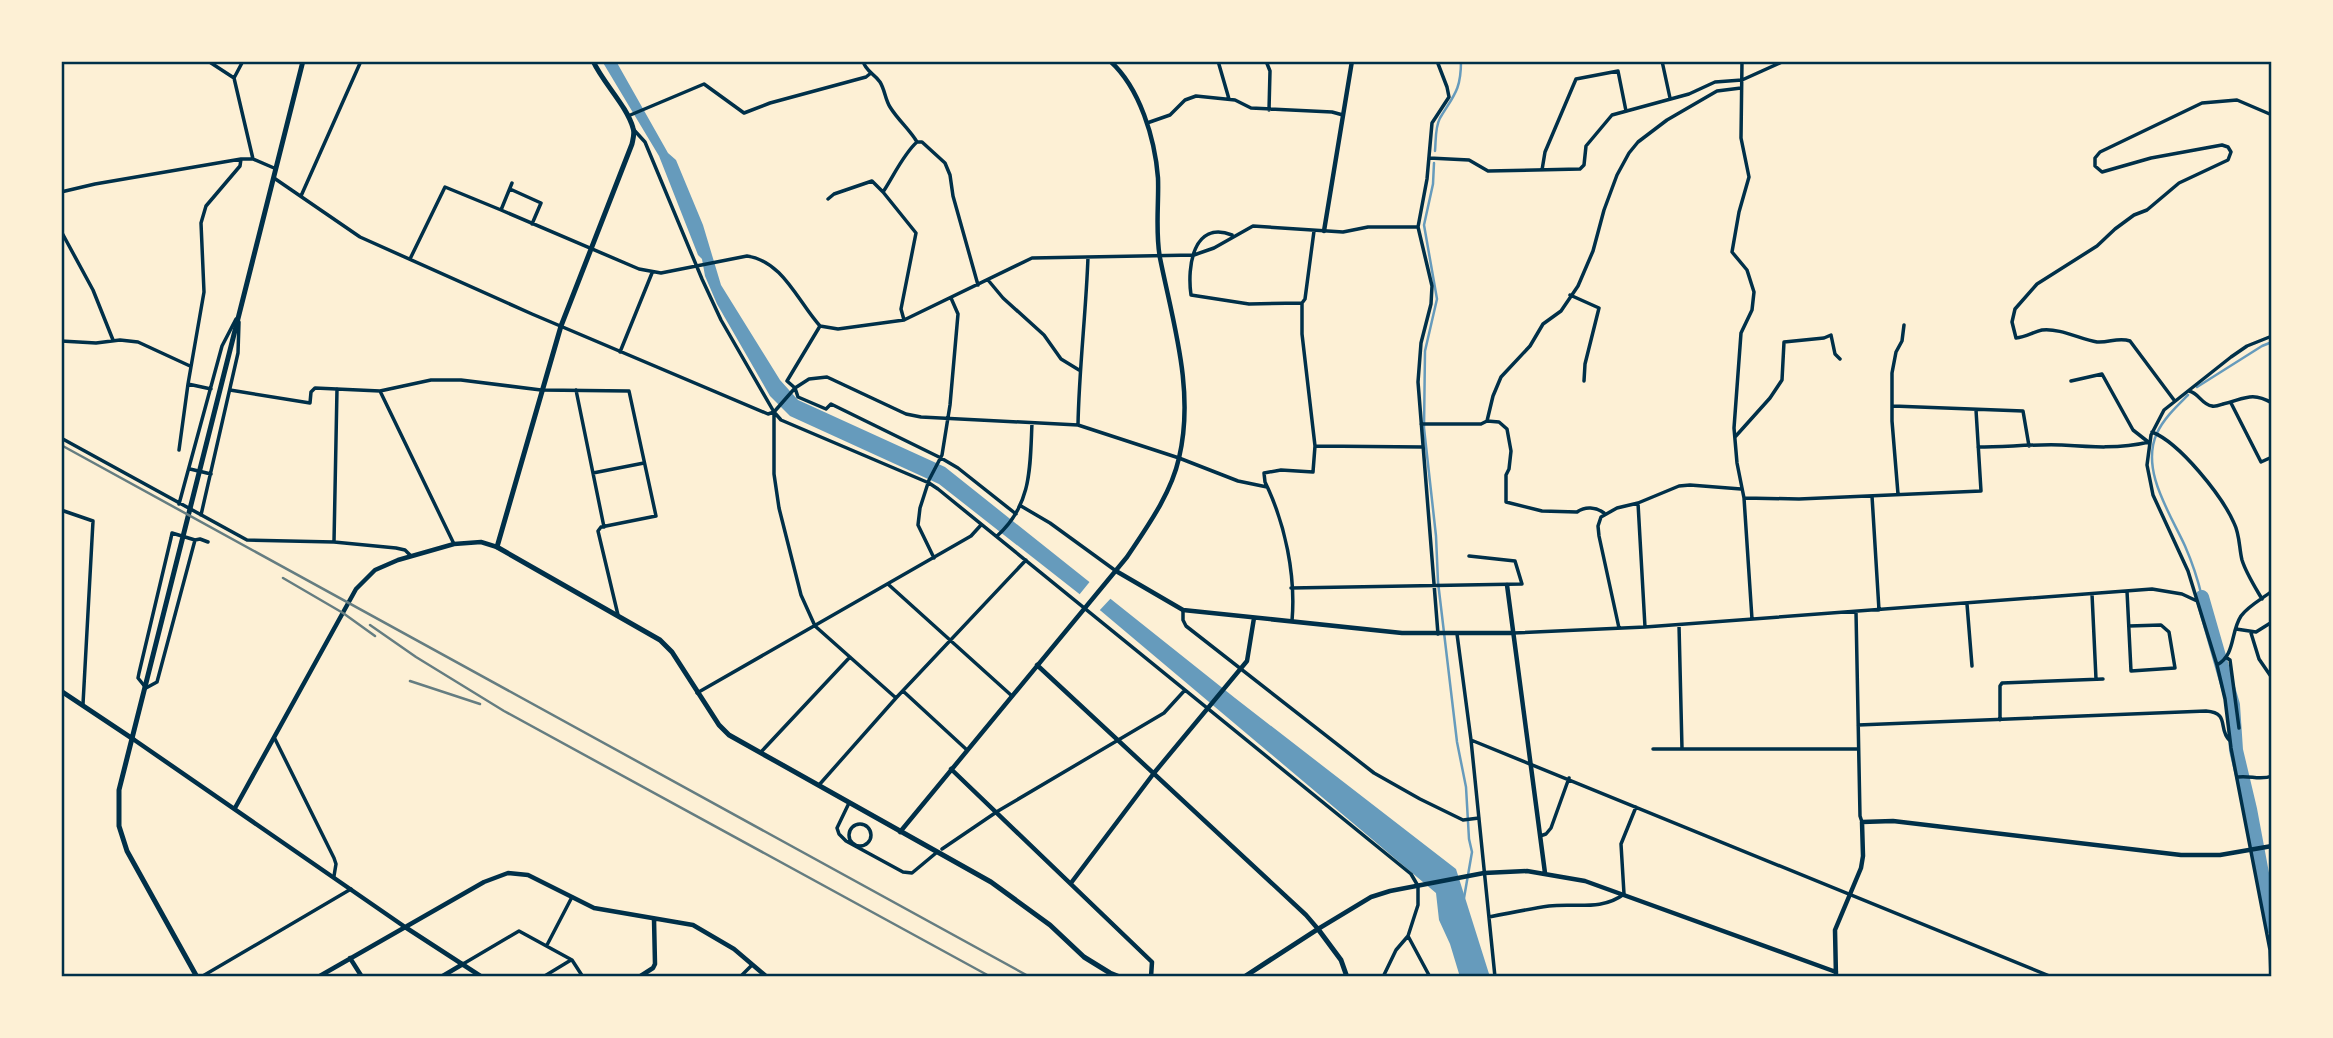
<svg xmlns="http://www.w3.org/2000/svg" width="2333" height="1038" viewBox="0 0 2333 1038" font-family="Mulish,sans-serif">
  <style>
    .water { fill: #669bbc }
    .pier { fill: #fdf0d5 }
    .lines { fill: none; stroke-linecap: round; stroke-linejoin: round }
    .stream { stroke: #669bbc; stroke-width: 2.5 }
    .river { stroke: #669bbc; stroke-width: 14 }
    .minor { stroke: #003049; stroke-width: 3.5 }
    .tertiary { stroke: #003049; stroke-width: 4.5 }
    .primary { stroke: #003049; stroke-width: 5 }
    .rail { stroke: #657d81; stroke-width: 2.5 }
    .neatline { fill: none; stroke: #003049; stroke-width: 2.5 }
  </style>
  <rect width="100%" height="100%" fill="#fdf0d5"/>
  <path class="water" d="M602,61H616L668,153L676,160L703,225L721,285L780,380L798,400L945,467L1235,698L1456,869L1490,977H1460L1450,944L1439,920L1436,893L1101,611L939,484L790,416L770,396L717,304L705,276L702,259L698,255L659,156Z"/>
  <path class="pier" d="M1092,579L1113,596L1098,612L1079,595Z"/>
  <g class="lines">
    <path class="stream" d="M1435,151C1436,140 1435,127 1440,118C1454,95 1461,90 1461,61
      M1434,163L1433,184L1424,225L1437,299L1425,351L1424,428L1436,536L1438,582L1457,742L1466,787L1469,839L1472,852L1464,898
      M2197,387L2262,346L2272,342
      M2188,395C2177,406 2164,418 2157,433C2140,470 2170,513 2185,546C2192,562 2198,580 2202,597"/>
    <path class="river" d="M2202,597L2233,705L2236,750L2250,809L2272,927"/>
    <path class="minor" d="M208,61L234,78
      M243,61L234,78L253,159
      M863,61C866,72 874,73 880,82C885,90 885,99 890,107C898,120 910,130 917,142
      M1218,61L1229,99
      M1266,61L1270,71L1269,110
      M1437,61L1447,87L1449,97L1432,123L1427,179L1418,227L1432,286L1431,304L1421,343L1418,382L1438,634
      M1662,61L1670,98
      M1742,61L1741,138L1749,177L1739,212L1732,252L1747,270L1754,292L1752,310L1741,333L1734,428L1737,463L1744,498L1752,619
      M628,116L704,84L744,113L770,103L866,77L871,73
      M1147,123L1170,115L1185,100L1196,96L1235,100L1251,108L1332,112L1343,115
      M634,130L645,142L702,279L721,320L774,412V474L779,508L801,595L815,626L896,698
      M1429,158L1469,160L1488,171L1580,169L1584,165L1586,146L1612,115L1689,94L1715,82L1742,80L1784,61
      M1542,170L1545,152L1576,79L1618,71L1626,111
      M274,178L360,237L532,314L768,414L774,412
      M512,183L501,210L639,269L661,273L747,256C783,261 798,302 820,326L838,329L904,320L1032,258L1194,255L1214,248L1253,226L1343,232L1368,227H1418
      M510,189L541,203L532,224
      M61,192L95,184L241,159H253L274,168
      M301,196L361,61
      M828,199L834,194L872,181L883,192
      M61,231L93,290L113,340
      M1232,235C1193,220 1187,267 1191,295L1249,304L1302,303
      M410,259L445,187L501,210
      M988,280L1003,298L1044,335L1061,359L1079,370
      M1570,295L1599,308L1585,364L1584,381
      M904,320L901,309L916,233L883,192C893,177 904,153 917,142H922L945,163L950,175L953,196L978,285
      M820,326L787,381L795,388L798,397L826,409L831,404L941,458L958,468L1016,514
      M61,341L96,343L120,340L138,342L190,366
      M620,352L652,273
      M2071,381L2102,374L2133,430L2147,441
      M211,389L188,384L204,292L201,223L206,206L240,166L241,159
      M230,390L310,403L311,392L315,388L380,391L431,380H461L541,390L629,391L656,516L601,527L598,531L618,615
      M576,390L604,527
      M380,391L454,544
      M2189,391C2199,393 2202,405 2212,406C2215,407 2220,405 2223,404C2244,399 2252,391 2272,403
      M2174,400L2130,341C2118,337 2109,343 2097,342C2080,339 2060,328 2042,330C2033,332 2026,337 2016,338L2012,322L2015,309L2037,284L2097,246L2115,229L2134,215L2147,210L2179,183L2228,160L2231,152L2228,147L2222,145L2151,158L2102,172L2095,166V158L2100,152L2202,103L2237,100L2272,115
      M2231,403L2261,462L2272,457
      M1893,406L2023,411L2029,446
      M774,412L781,420L929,483L938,489L1411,874L1418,886V905L1408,936L1396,950L1383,977
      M774,412L795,388L809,379L827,377L906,414L921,417L1078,425L1179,458L1238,481L1267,487
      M1487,421L1499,422L1507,429L1511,451L1509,469L1506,475V502L1542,511L1577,512C1585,506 1596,507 1604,513
      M1421,424H1481L1487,421L1493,396L1501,377L1530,346L1543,324L1561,311L1578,286L1593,251L1604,210L1617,175L1629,153L1638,142L1667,120L1717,91L1741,88
      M1078,425C1079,369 1086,313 1088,257
      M2152,432C2180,443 2222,496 2234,523C2240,535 2239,548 2242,560C2246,573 2255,587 2262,599
      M1735,437L1770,398L1782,380L1784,342L1824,338L1831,335L1835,354L1840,359
      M61,438L247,540L334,542L396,548L405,550L411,556
      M1315,446L1423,447
      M1978,447C2005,447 2034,444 2061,445C2091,447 2120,449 2149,442
      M179,450L188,384
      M190,469L211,474
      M593,473L644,463
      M1898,494L1892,421V373L1896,352L1902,341L1904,325
      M1872,496L1879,610
      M1744,498L1799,499L1981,491L1976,410
      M1638,503L1645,627
      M179,504L222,346L236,319
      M1021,506L1050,523L1116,571
      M61,510L93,521L83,704
      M201,515L238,353L239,322
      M997,536C1032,505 1030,467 1032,423
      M195,540L172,533L171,538L139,673L138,678L146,688L157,682L195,540L200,539L208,542
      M334,542L337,389
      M934,558L918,525L920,508L929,480L942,455L950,405L958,314L951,298
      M889,585L1012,696
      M1291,588L1522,584L1515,561L1469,556
      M2127,591L2131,671L2175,668L2169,632L2161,625L2129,626
      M2092,594L2096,679
      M1967,604L1972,666
      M1183,610V620L1186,626L1374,773L1420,799L1463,820L1479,818
      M1856,612L1860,816L1862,822
      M1292,621C1296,575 1285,523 1265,482L1264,473L1281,470L1313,472L1315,446L1302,334V303L1305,299L1314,231
      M1679,625L1682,749
      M1619,628L1599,536L1598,526L1601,517L1617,508L1638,503L1679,486L1690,485L1741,489
      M2236,629L2256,632L2272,622
      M1513,633L1645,627L2152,589L2182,594L2197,601
      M2251,633L2259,659L2272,678
      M1457,634L1471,740L1495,977
      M2227,658L2230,660L2239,728
      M2217,665C2236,654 2230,633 2241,616C2248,606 2262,599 2272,591
      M903,691L967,750
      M697,693L971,536L981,525
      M2000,720V686L2002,683L2103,679
      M1858,725L2206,711C2231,713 2217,729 2230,741
      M275,739L334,858L336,864L334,876
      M1471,740L2052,977
      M1653,749H1858
      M761,752L850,657
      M2238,777C2250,775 2260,781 2272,776
      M819,785L896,698L1026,560
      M849,803L837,828L839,834L846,841L903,872L912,873L936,853
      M849 835a11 11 0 1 1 22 0a11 11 0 1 1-22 0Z
      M1540,836L1546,834L1551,828L1569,778
      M942,849L998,811L1164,713L1185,690
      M1489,917C1509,913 1529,909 1549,906C1575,903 1602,911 1624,894L1621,844L1636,807
      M1408,936L1430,977
      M547,945L572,897
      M463,964L519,931L572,960L583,977
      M201,977L351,889
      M543,977L571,960
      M740,977L752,965
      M2271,977L2270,950L2231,748L2225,699L2217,665L2188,571L2153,495L2147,465L2151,435L2164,410L2231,357L2247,346L2272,336"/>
    <path class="tertiary" d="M1324,231L1352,61
      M1116,571L1183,610L1402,633H1513
      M1507,585L1545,873
      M1037,665L1306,915L1318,929L1371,897L1390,891L1484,873L1527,871L1585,881L1836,972
      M133,739L405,927L482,977
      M951,769L1152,962L1151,977
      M235,808L356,589L375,570L398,560L454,544L481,542L497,547
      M900,832L1127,557C1147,527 1171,494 1179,458C1195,391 1173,323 1160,258C1155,232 1159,203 1158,178C1155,139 1140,88 1110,61
      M1071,883L1154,773L1247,661L1254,618
      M350,958L362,977
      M318,977L484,882L508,873L528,875L594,908L693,925L734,949L767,977
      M441,977L463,964
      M639,977L653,968L655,964L654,919
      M1836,977L1835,930L1861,868L1863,856L1862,822L1893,821L2181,855H2220L2272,846"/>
    <path class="primary" d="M593,61C603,83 627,106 633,128C635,133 633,139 632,144L561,326L497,547L660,640L672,652L719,725L729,735L991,882L1050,925L1084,957L1110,973L1120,977
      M61,691L133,739
      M197,977L127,851L119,826V790L303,61
      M1244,977L1318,929L1341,960L1347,977"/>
    <path class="rail" d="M61,445L1030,977
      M283,578L343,613L375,636
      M370,625L416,657L504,711L991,977
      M410,681L480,704"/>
  </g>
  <rect width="2333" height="1038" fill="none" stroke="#fdf0d5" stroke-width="126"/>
  <rect x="63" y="63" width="2207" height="912" class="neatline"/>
</svg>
